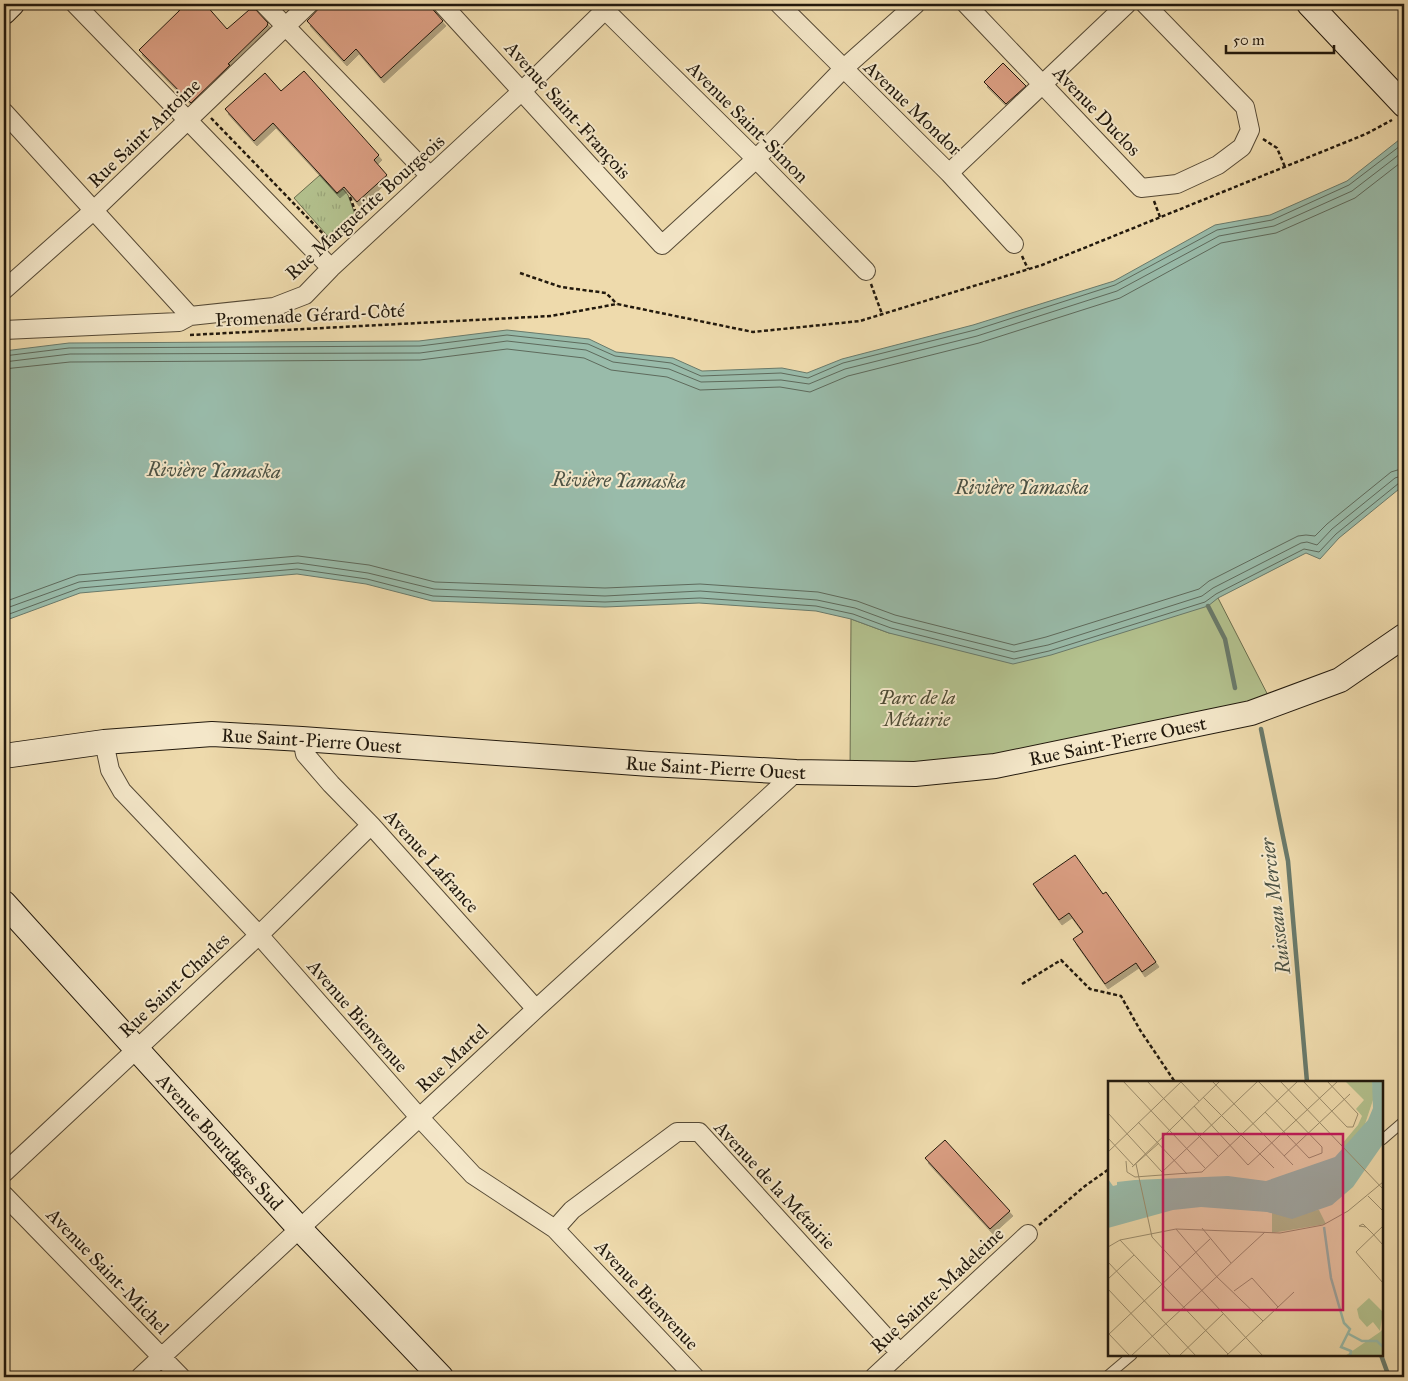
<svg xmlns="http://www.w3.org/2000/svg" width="1408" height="1381" viewBox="0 0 1408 1381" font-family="'IM FELL Great Primer',serif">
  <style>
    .grass { fill: url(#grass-tufts); stroke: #6a6d4e }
    .green { fill: #b3c18e; stroke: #6a6d4e }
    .water { fill: #9ba; stroke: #697a6b }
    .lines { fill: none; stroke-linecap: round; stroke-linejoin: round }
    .shore { stroke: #5e6a5c; stroke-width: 1 }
    .stream { stroke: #697a6b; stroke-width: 4.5 }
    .building { fill: #d99d81; stroke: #22190d; filter: url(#shadow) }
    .lane-casing { stroke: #554935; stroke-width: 11 }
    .street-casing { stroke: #554935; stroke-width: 20 }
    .secondary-casing { stroke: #22190d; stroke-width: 26 }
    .path { stroke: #22190d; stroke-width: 2.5; stroke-dasharray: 4 2.5; stroke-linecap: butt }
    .lane { stroke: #f4e7c9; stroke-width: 9 }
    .street { stroke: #f4e7c9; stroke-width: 18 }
    .secondary { stroke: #f4e7c9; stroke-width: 24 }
    .labels { text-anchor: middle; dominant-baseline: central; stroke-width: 4; stroke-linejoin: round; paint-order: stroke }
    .street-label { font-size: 19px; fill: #22190d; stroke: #f4e7c9 }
    .park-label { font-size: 19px; font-style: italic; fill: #4e4b34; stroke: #f4e7c9 }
    .water-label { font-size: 20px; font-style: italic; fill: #4c5244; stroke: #f4e7c9 }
    .inset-river { fill: none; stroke: #9ba; stroke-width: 2.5 }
    .inset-road { fill: none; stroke: #9c8d6c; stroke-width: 1 }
    .view { fill: #c2185b; fill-opacity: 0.15; stroke: #c2185b; stroke-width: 2.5 }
    .inset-edge { fill: none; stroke: #22190d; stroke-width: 2.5 }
  </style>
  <defs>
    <pattern id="grass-tufts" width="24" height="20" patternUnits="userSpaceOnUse" patternTransform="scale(1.25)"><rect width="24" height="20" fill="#b3c18e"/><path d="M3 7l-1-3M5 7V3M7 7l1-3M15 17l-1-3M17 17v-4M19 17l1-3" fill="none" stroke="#9aa579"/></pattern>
    <filter id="shadow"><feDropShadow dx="3" dy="5" stdDeviation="0" flood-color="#0004"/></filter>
  </defs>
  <rect width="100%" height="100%" fill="#eedaac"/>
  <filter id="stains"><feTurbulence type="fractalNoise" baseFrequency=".004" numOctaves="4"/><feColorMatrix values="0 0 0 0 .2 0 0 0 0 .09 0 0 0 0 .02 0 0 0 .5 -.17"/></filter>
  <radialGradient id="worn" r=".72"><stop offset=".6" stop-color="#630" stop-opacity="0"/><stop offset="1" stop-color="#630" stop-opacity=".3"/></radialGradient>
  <path class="grass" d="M320,175L337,194L343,189L348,195L357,220L333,242L294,198Z"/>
  <path class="green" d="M1218,598L1273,705L1071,751L850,773L851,619L889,633Z"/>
  <path class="water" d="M1404,136V485L1339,538L1320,559L1306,553L1218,598L1208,606L1051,655L1013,664L889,633L851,619L816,611L699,603L605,607L432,601L366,584L297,574L80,593L4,621V351L69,343L419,341L507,330L589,339L616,352L673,358L702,371L782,368L807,373L842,359L973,325L1114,281L1215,225L1270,215L1347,181Z"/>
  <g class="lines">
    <path class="shore" d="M4,356L69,348L420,346L507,335L588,344L615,356L671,363L701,376L781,373L808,378L843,363L975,330L1115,285L1217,230L1272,220L1349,185L1404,143
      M4,362L70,354L420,353L507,341L586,350L613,362L669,369L701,382L781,380L809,384L845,369L977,336L1117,291L1219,236L1274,226L1352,191L1404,151
      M4,369L70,362L420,360L507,349L584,358L611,370L667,377L700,390L780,387L810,392L848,376L979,343L1120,298L1221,243L1276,233L1355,198L1404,160
      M4,602L78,575L298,556L369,565L435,582L605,588L700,584L818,592L857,601L895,615L1014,645L1046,637L1199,589L1209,581L1298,536L1306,535L1315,536L1327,524L1391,472L1404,468
      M4,609L79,582L298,563L368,573L434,589L605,596L700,591L817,600L855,608L893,622L1014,652L1048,645L1202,596L1213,588L1301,543L1307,542L1317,545L1332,529L1395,478L1404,475
      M4,616L80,588L297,569L367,579L433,596L605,602L700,598L816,606L853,614L891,628L1014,659L1049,651L1205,602L1216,594L1304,549L1319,552L1336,534L1399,483L1404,482"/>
    <path class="stream" d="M1208,606L1225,639L1235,688
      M1261,729L1288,861L1307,1082
      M1381,1355L1389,1377"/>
  </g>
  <path class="building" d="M174,4H205L227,29L249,10H256L268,23L267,26L228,64L230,65L191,103L139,50L180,10Z
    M323,4H428L443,21L381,78L356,49L344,61L307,21Z
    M1003,63L1026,86L1006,104L984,82Z
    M304,71L379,155L374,160L387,175L357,202L344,187L337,193L273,123L254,141L225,109L265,73L281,91Z
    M1075,855L1103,894L1106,892L1156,962L1142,972L1136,963L1105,984L1073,939L1083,932L1069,913L1059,920L1033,884Z
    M945,1140L1010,1211L990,1229L925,1158Z"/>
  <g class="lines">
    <g class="lane-casing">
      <path id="lane" d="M1382,1140L1404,1121
        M1106,1377L1132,1355"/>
    </g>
    <g class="street-casing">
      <path id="street" d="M75,4L331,268
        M264,4L430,176
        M442,4L662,245L756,159L843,69L916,4
        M599,4L756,159L866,271
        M779,4L949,173L1014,244
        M966,4L1141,188L1177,184L1218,165L1242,147L1250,130L1245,107L1145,4
        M4,112L190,316
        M949,173L1127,4
        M4,290L93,211L309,4
        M4,330L179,322L190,316L274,307L305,295L331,268L522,91L611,4
        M302,739L305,754L331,784L371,825L536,1009
        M104,742L110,770L122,791L259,935L419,1117L473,1175L555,1229L695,1377
        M4,1173L259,935L371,825
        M4,1195L181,1377
        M555,1229L572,1210L677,1132H699L900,1353
        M140,1377L536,1009L796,772
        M874,1377L1028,1234"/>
    </g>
    <g class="secondary-casing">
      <g id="secondary">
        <path d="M1309,4L1404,105"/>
        <path d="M4,12L12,4"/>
        <path id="s1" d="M4,756L104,742L212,734L302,739L650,764L796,772L915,774L995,766L1251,713L1340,680L1404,636"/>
        <path id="s2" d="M4,903L299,1228L441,1377"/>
      </g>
    </g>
    <path class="path" d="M211,118L333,244
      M1263,139L1277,148L1285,167
      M350,197L359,221
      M1154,201L1160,217
      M1022,256L1028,269
      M520,273L561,287L606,293L617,304
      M871,284L882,314
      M190,335L551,316L617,304L753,332L860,321L1042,265L1366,134L1392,120
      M1022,984L1061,960L1090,989L1121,996L1140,1030L1175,1082
      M1039,1225L1085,1186L1109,1169"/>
    <use href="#lane" class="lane"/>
    <use href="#street" class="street"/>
    <use href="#secondary" class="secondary"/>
  </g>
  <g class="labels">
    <g class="street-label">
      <text transform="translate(913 108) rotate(44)">Avenue Mondor</text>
      <text transform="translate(568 110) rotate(48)">Avenue Saint-François</text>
      <text transform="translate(1097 111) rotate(46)">Avenue Duclos</text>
      <text transform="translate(748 122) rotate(45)">Avenue Saint-Simon</text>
      <text transform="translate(144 133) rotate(-44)">Rue Saint-Antoine</text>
      <text transform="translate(365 207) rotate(-42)">Rue Marguerite Bourgeois</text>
      <text transform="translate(310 315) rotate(-3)">Promenade Gérard-Côté</text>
      <text stroke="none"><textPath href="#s1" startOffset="309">Rue Saint-Pierre Ouest</textPath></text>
      <text stroke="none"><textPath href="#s1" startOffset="1119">Rue Saint-Pierre Ouest</textPath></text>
      <text stroke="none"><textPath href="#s1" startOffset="714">Rue Saint-Pierre Ouest</textPath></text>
      <text transform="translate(432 861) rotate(48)">Avenue Lafrance</text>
      <text transform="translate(174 985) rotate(-43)">Rue Saint-Charles</text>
      <text transform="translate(358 1016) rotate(49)">Avenue Bienvenue</text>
      <text transform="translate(452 1058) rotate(-43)">Rue Martel</text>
      <text stroke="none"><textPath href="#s2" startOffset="322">Avenue Bourdages Sud</textPath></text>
      <text transform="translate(775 1185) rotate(47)">Avenue de la Métairie</text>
      <text transform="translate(108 1271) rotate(46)">Avenue Saint-Michel</text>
      <text transform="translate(937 1290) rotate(-43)">Rue Sainte-Madeleine</text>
      <text transform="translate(647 1295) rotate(47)">Avenue Bienvenue</text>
    </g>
    <g class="park-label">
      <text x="917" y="697">Parc de la<tspan x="917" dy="22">Métairie</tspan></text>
    </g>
    <g class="water-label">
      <text transform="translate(214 470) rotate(1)">Rivière Yamaska</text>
      <text transform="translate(619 480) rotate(1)">Rivière Yamaska</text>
      <text x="1022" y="487">Rivière Yamaska</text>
      <text transform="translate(1275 906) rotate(-97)">Ruisseau Mercier</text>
    </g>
  </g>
  <g transform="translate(1108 1081)">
    <rect width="275" height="275" fill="#eedaac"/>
    <path d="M261,217L275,231L272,250L265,241L259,246L251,237L249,228Z" fill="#b3c18e"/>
    <path d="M237,0H264L266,16L256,46L237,68L233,64L250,44L254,35L248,28L256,19ZM211,129L218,143L164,152V132ZM275,248V275H237L272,251Z" fill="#b3c18e"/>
    <path d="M264,0H275V63L245,106L224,124L184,138L159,131L93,126L65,129L0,147V98L5,105L9,104V101L27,99L120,95L158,100L227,76L260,39L265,27Z" fill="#9ba"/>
    <path class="inset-river" d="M216,146L223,197L236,242L242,248L233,266L243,270L242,275M239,252L254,260H269L275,266"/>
    <path class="inset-road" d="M15,0L97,87M39,0L110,75M104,0L185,84M172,0L275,108M195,0L239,46H245L250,33L219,0M73,1L91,20M95,16L166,87M86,25L140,84L230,0M0,32L54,91L150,0L214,66V72L201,77L157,31M30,41L79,93M0,57L26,85M51,62L24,86L112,0M0,71L74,0M176,75L242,13M18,80L19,91L27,96L94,91L190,0M28,83L44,156L155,275M260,115L275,130M275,145L248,171L275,202M258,146L251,145L255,143L265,153L275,164M94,147L123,182M68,148L109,196L155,240M12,159L120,273M0,166L12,159L68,148L172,152L215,144L240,130L275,101M0,181L88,275M0,198L26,174M0,208L63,275M126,210L144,197L170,226M1,253L22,275M0,254L102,158M23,275L157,151M71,275L115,233M118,275L186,211"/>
    <path class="view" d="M55,53H235V229H55Z"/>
    <rect width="275" height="275" class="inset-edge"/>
  </g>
  <rect width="1408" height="1381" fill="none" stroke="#eedaac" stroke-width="20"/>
  <rect x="5" y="5" width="1398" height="1371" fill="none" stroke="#22190d" stroke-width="2.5"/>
  <rect x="10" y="10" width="1388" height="1361" fill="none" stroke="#22190d"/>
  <path d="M1226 45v8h108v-8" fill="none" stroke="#22190d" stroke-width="2.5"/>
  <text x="1233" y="45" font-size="15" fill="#22190d" stroke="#f4e7c9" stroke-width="4" paint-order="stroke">50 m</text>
  <rect width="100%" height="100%" filter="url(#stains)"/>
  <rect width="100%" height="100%" fill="url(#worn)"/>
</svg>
